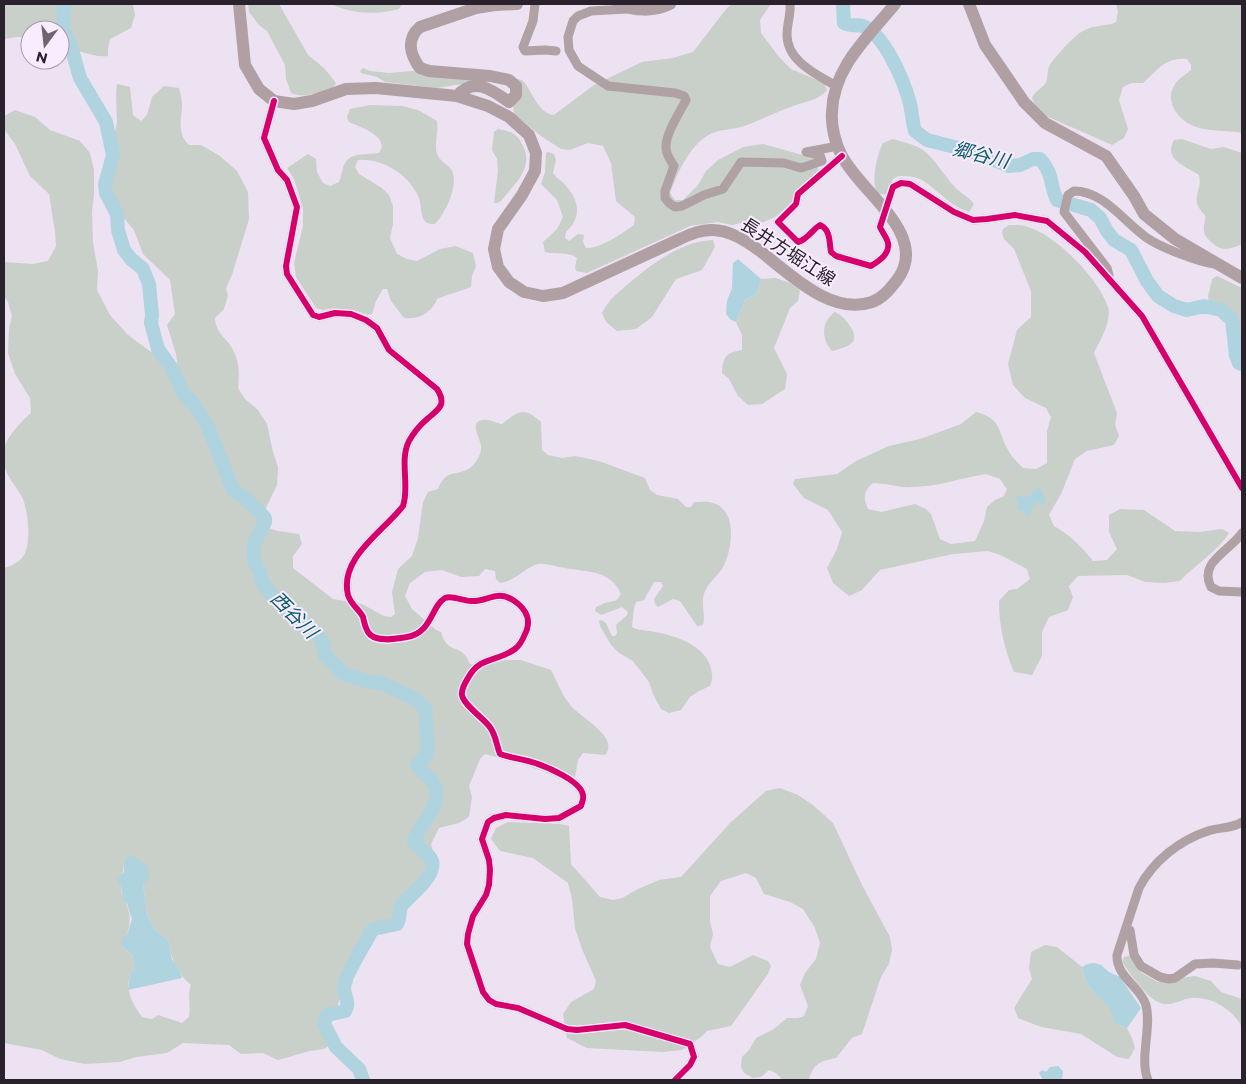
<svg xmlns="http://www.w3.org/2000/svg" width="1246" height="1084" viewBox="0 0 1246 1084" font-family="Montserrat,'Noto Sans JP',sans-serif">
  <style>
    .green { fill: #c9cfc9; fill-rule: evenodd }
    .water { fill: #afd4e0 }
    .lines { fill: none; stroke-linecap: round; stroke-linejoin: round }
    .river { stroke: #afd4e0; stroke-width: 14 }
    .minor { stroke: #b0a1a4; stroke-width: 9 }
    .secondary { stroke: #b0a0a4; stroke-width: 12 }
    .cycleway-casing { stroke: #f9ecfe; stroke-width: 9 }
    .cycleway { stroke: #d6006c; stroke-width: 6 }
    .labels { text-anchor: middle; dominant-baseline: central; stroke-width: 4; stroke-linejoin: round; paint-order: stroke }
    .street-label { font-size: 18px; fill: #29212c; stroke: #f9ecfe }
    .water-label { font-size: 19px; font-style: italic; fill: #0b5d69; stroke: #f9ecfe }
  </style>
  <rect width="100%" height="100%" fill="#ede2f2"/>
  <path class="green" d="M4,4H133L135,15L131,28L110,39L108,49V56C94,58 73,49 60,43V30H30V37H17L4,39Z
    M248,4H279L308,55L324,68L336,83L333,88C320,92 304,99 291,93L286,79L285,65L267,31L259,25L249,12Z
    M331,4H402L399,9C377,15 351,14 331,4Z
    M732,4H771L760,20L761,33L779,57L791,69L824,83L827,90C819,100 805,102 793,106C776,112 761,120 744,126C733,130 720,129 710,134C689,146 678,172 670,193L675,200H683L698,185L706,171L718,160L743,147L763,144L817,159L818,171L797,190L793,202L775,217L759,224L744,222L732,225L718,222L690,226L587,273L576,271L575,268L577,258C568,251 555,255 545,252L543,242L557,229L563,217L557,200L541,184L545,172L546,153L548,152L554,154L556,160L553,173C557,179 563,181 567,187C580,202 581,218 566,232L565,238L569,241L578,234L584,235L583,242L586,248C602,248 621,234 634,225L635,217L616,201L611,163L603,146L588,143L570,150L561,149L541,136L514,114L513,104L517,79L522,80C532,90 538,114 554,115L594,85L642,62L673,58L693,52L727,8Z
    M1116,4H1242V133C1227,130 1211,132 1196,127C1180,122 1164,103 1174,86C1177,79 1185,75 1191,70V65L1187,59C1165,57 1158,70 1143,83H1132L1123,87L1119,100L1128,129L1124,138L1112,145L1044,115L1035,106L1032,98C1035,91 1041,89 1045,84C1049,78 1046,71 1050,65C1053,59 1058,55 1062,50C1082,29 1083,28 1112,24L1116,22L1118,12Z
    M363,68L370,71L389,73L413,71L428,74L483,80V84H462L437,88L385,82L377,77L361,73L360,71Z
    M117,84L130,87L133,115L141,121L147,115L152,97L164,86L179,88C180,93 182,98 182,104C182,120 176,132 189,145H201L220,156L237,171L248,192L249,219L232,275L226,288L228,296L224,309L215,318C216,335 228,338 234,352C240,363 239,376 238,388L245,399L258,410L267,424L273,452L278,467L277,485L262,516L265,527L278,531L299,534L302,544L293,556V568L333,599L362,604L384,616L391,617L395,614L392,592L398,569L412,556L418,538L423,502L428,492L438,489C447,465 462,479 474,464C478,459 482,452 481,446C481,440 468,421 483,420C488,419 496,423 502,424C519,411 523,406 541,422L542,450L548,455L562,458L575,456L599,461L645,478L650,490L657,495L678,499L686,507H691L694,502C700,502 707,501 713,503C739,511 732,552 722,569C717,576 709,582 705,591C700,602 706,614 703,625L697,626L680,601L673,599L658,607L655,604L654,599L663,586L661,582H654L644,600L636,602L634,608L632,627C639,631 647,630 655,632C677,636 711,647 712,675C713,678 711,683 710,686L699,691L690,697L681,710L669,713L661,709L653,694L649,682L633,661L619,653L611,645L600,626L599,621L601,620L606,623L612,636H615L617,633L616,625L627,615L628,612L622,607L601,615L595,611L596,607L605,603L617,600L621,594C611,570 587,572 565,568C557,567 546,563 538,564C527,566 516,581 500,583L496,579L495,571L485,569L479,576L461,577L442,570L425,572L410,583L405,596L412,609L436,630L441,632C448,657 461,641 470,664L482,666L505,660H521L551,670C557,681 561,693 568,702C576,716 621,736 605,755L583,753L578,760L575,777L569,781L523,764L485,754L480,759L469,786L472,797L469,817L459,823L439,828L431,844L435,861L428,884L396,921L376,936L364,941L352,963L353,982L350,990L340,997L336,1012L325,1025L332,1043L324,1049L310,1051L278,1060L263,1053L241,1054L229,1045L183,1043L167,1053L136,1057L120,1062L85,1064L60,1059L42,1050L4,1043V568C12,566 22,561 25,553C31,540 28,512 23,499C14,481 1,474 4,450C5,438 22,421 31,413L30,398L15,374L8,353L9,328L12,316L8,302L4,296V264L5,262L32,264L48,261L56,246L55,232L49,194L30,176L15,144L4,129V116L15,110L35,117L50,130L80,141L90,153L94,170V194L92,212L93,242L98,271L97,290L110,315L128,335L162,360L178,369L176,354L167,325L175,314L170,280L143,254L134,230L122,216L114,199L110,176L112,147L117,122L116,94ZM124,861L148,878L143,885L148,917L155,930L168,940C171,957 177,974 191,985C187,995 191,1006 189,1017L182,1023L158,1015L152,1019L142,1017C132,1003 121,985 135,969L132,955L122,947C128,933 133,920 127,906C125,899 121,896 121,888C121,879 124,870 124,861Z
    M370,105L402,106L418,110L437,121C439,132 433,147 438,156C441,162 449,165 452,171C459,185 445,214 435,224C431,224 426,224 424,220C421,215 421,207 420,201C412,176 383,158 358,160L355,167L359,174L382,188L389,195L393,206V224L390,238L397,254L407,259L417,261L440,249L456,246L473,253L476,266L472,276L471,287C459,292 448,294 437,299C432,313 418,320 404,318L391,301L387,289H383L376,301L372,314L368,315L354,310L333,308L323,310L316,308L296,277L294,263L303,226V208L294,179L287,168L308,154L316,159L317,172L323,183L330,186L339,182C342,176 342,168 345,163C351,152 369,155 379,153C391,137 360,127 349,122L347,117L350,109Z
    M498,129C509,131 516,133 521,142C536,167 516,182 501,201L497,203H494L498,171L497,159L492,150L494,132Z
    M893,139C903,142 914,144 923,150C935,159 943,174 954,186C960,193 968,196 974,204L969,212C950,206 938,190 922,180C915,176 906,176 898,176L893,179L886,194C865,199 878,151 883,143Z
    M1182,139L1211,149L1224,147L1242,153V244C1229,250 1221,252 1210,241C1207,238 1204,235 1204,231C1203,226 1206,220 1205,215C1188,198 1203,193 1199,175C1186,166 1163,160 1174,140Z
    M1009,225C1015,225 1023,225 1028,227C1056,235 1099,279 1108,307C1112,321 1100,341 1094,353L1117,413L1115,425L1119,436L1114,445L1087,451L1075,459L1061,494L1049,515L1054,526C1070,535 1081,546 1093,561L1107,560L1117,549L1109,532V515L1120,509L1144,510L1175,531L1199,532L1222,529L1229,533C1217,552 1196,564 1180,581L1164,583L1145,582L1127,575L1078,576L1069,586L1073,597L1068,610L1049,617L1042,632V656L1032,675L1014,672C1004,648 999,626 999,601L1009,590L1017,589L1030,579L1027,569L1000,555L988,551L953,554L880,570L862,590L849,596L833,583L827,568L837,549L842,532L828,510L804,498L793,484L795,479L837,474L856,461L889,446L920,439L961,424L976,412C1002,419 997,430 1008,450C1011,456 1018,463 1023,468L1036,469L1047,463V431L1051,417L1046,408L1025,398L1013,385L1008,364L1017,330L1031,317V291L1014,249L1004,239L1002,233L1003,229ZM986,474L1000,479L1007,489L1004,496L995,500L987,507L984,521L975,541L951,544L940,539L931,514L926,509L915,504L881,512L868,509C863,498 863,492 873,483C886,483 899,488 912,487C937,487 961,478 986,474Z
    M713,240L715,247L702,270L676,279L652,317L636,329L617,331L606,322L602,313C608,300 618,293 628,284C652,264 681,241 713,240Z
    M1217,276L1242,288V362H1240L1237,355L1233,320L1222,308L1209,302L1208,297L1212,279Z
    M776,278L790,283L800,290L798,301L790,308L774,348L787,374L785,389L762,404L748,405L738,396L729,379L722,373C723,357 725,353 742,350V335L736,322L745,300L757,294L761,279Z
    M835,312C843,316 845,319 850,326C862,343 847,347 832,351C821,339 821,322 835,312Z
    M780,788L798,795L813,805L833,823L862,885L890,937L892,950L889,964L881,977L862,1034L852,1038L836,1058C820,1061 813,1064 809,1080H783L776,1073L769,1070L761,1077L753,1078L744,1073L741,1067L742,1057L749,1050L756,1038L774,1029L787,1018H798L804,1016L808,1006L800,985L805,973L816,959L820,943L815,928L803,909L790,902L764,894L756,878L746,873L721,881L710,896V921L713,934L710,947L718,964L730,967L753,955L768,961L771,966L768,974L731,1026L707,1031L701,1037L682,1050L663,1052L587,1048L567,1038L563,1014L571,1002L594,989L596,981L582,949L575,928L572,899L568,883L533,858L500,851L491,839L496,828L508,822L560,824L569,826L571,864L600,897L613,900L622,898L638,889L659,880L681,877L730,823L766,791Z
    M1045,945L1057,947L1082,967C1083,987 1097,992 1109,1007C1113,1012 1116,1019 1119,1025L1127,1028L1132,1038L1135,1048L1129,1059L1117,1057L1081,1034L1041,1027L1018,1018L1014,1008L1032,979L1029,968L1031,952Z
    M1129,956L1142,973L1158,982H1171L1180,978L1195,976L1211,981L1221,992L1242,999V1027C1233,1010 1212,996 1191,998C1179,1000 1170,1008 1158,1002C1145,996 1130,973 1122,962L1124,957Z"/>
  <path class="water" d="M738,259L761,279L757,294L745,300L736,322L731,320L726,314L727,301L732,288L733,263Z
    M1037,488H1040L1045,497L1044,505L1038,502L1033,506L1029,518L1023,511L1016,510L1019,503L1015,497C1028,495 1028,501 1037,488Z
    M129,855L136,858L148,867L149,878L143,885L148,917L155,930L168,940L172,959L179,969L182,978L128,990L130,975L135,969L132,955L122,947L121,939L127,935L132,919L127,904L123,899L121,886L117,880L124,872V861Z
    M1094,963L1101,965L1109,972L1120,977L1141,1008L1127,1028L1119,1025L1114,1021C1112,998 1084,995 1082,967L1087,964Z
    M1058,1066L1063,1071L1062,1080H1043L1039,1073L1042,1070L1046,1072L1050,1067Z"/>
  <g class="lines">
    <path class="river" d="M64,4L63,30L71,46L80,78L106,122L113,155L105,184L106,193L117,214L118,230L124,250L131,259L143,269L149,284L152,315L151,323L158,349L171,367L183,393L196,407L208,427L233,490L244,497L265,518V522L254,544V560L260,573L262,582L275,599L280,602L284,609L293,613L318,635L323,644L325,655L344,674L370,682H377L386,685L413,698L425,708L428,747L426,755L417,765C421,774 431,775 435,787C442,808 420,822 414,841C418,848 429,853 432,861C436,877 410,895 402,905C398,911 401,918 397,924L374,929L371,932C365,944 346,974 344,985C343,995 351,1002 345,1011L327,1015L324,1024L336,1047L359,1069L363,1080
      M843,4L844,23C851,27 856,24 863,26C884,34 903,79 909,100C912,110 912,121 915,131L927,140L974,152L1009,166L1020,165L1033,159H1040C1054,174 1049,184 1057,200L1091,210L1100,218L1107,231L1114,240L1131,250L1147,281L1158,296L1174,306L1187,310L1204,306L1221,310L1232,320L1236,356L1239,363L1242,364"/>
    <path class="minor" d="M535,4L533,21L523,47L525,51L545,50L556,51
      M790,4C791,14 787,24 787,35C787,61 816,74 836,86
      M627,9L591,11L578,16L573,21L568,37L569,50L578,66L608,86L675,93L684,96L686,100C680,112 665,134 666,148C666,155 671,161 674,166L665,191V198L669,203L675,207L682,206L704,195L723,189L741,162L784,163L801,168L822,161L820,155L806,152L838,146
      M274,101L264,138L278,170L287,180L297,207L286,266L287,274L313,315L319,317L335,313L351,314L366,320L377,328L389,350L437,389C448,406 437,410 426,420C419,426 413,434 409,441C399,461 410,486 403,506C383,532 339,558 348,595C351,605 359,609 363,617C364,622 365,627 368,632C374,643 396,639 407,637C432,633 431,606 445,598C452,595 463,601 471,601C480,602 488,597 497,596C508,594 523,605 527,616C529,621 528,629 525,634C523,639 519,646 515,649C497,662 480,656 468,678C465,683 461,689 462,695C463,704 483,718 489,726C496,734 496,744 500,754C511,758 523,759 535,763C547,767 581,781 583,795C584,799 582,802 581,806L559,818L545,819L506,815L494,818L488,822L482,839L489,860L490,870L489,885L486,895L473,916L468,934L467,944L483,992L489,1000L496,1004L518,1008L567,1029L577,1030L625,1025L690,1044L694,1057L690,1065L675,1080
      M842,156L798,194L796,204L778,222L798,242C807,240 813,229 820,225C831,230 829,242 831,252L836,256L871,266C879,261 890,254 888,243C887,238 882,232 880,227L893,187L901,183L910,184L954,212L973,220L987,219L1015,215L1047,221L1085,252L1142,316L1242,488
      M1109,275L1107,268L1064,212L1068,195L1074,191C1104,191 1124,222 1147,238C1160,247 1198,262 1214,264
      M1242,533C1230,551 1198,562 1211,587L1219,591L1242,592
      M1126,927L1130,930L1134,955L1141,966L1160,977L1169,979L1175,978L1195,964L1213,963L1238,965
      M1148,1080C1139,1059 1152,1027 1146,1005C1140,986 1116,977 1117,955L1139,888C1153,861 1180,840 1208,831C1219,827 1232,829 1242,822"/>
    <path class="secondary" d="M239,4L245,65L259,89L274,101L294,104L312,101L346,89L376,88L457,96L488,106L509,117L529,135L536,153L535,171L522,195L498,229L494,249L498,267L509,282L524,292L543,296L563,293L680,239C690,234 700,230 712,230C730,230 746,241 760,251C790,274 831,316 872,302C883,298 890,289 897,280C931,235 860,192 842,156C835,143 831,126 832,112C833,67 869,36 895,4
      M618,4C634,11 654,12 670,4
      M969,4L985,45L1024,102L1045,123L1106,156L1134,196L1144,214L1175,239L1242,278
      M457,96C474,76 492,90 509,102L516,95V86L509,80L490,76L429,71L420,68C410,55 406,39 420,27L476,8L495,5L517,4"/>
    <g class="cycleway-casing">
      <path id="cycleway" d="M274,101L264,138L278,170L287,180L297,207L286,266L287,274L313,315L319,317L335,313L351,314L366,320L377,328L389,350L437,389C448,406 437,410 426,420C419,426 413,434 409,441C399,461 410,486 403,506C383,532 339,558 348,595C351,605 359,609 363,617C364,622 365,627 368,632C374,643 396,639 407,637C432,633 431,606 445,598C452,595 463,601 471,601C480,602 488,597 497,596C508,594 523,605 527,616C529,621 528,629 525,634C523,639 519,646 515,649C497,662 480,656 468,678C465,683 461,689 462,695C463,704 483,718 489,726C496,734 496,744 500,754C511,758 523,759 535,763C547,767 581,781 583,795C584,799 582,802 581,806L559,818L545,819L506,815L494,818L488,822L482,839L489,860L490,870L489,885L486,895L473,916L468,934L467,944L483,992L489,1000L496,1004L518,1008L567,1029L577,1030L625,1025L690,1044L694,1057L690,1065L675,1080
        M842,156L798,194L796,204L778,222L798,242C807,240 813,229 820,225C831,230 829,242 831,252L836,256L871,266C879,261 890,254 888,243C887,238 882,232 880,227L893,187L901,183L910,184L954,212L973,220L987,219L1015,215L1047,221L1085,252L1142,316L1242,488"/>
    </g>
    <use href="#cycleway" class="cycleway"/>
  </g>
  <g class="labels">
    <g class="street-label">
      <text transform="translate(788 252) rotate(33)">長井方堀江線</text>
    </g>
    <g class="water-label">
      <text transform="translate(981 155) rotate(14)">郷谷川</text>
      <text transform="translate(294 615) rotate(45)">西谷川</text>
    </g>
  </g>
  <rect width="1246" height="1084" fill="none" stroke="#29212c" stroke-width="10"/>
  <g transform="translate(45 45) rotate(195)"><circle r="24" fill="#f9ecfe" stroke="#a69baa"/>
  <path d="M0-4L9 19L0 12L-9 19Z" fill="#6e6571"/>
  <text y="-8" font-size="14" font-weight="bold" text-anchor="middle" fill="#29212c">N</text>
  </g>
</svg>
